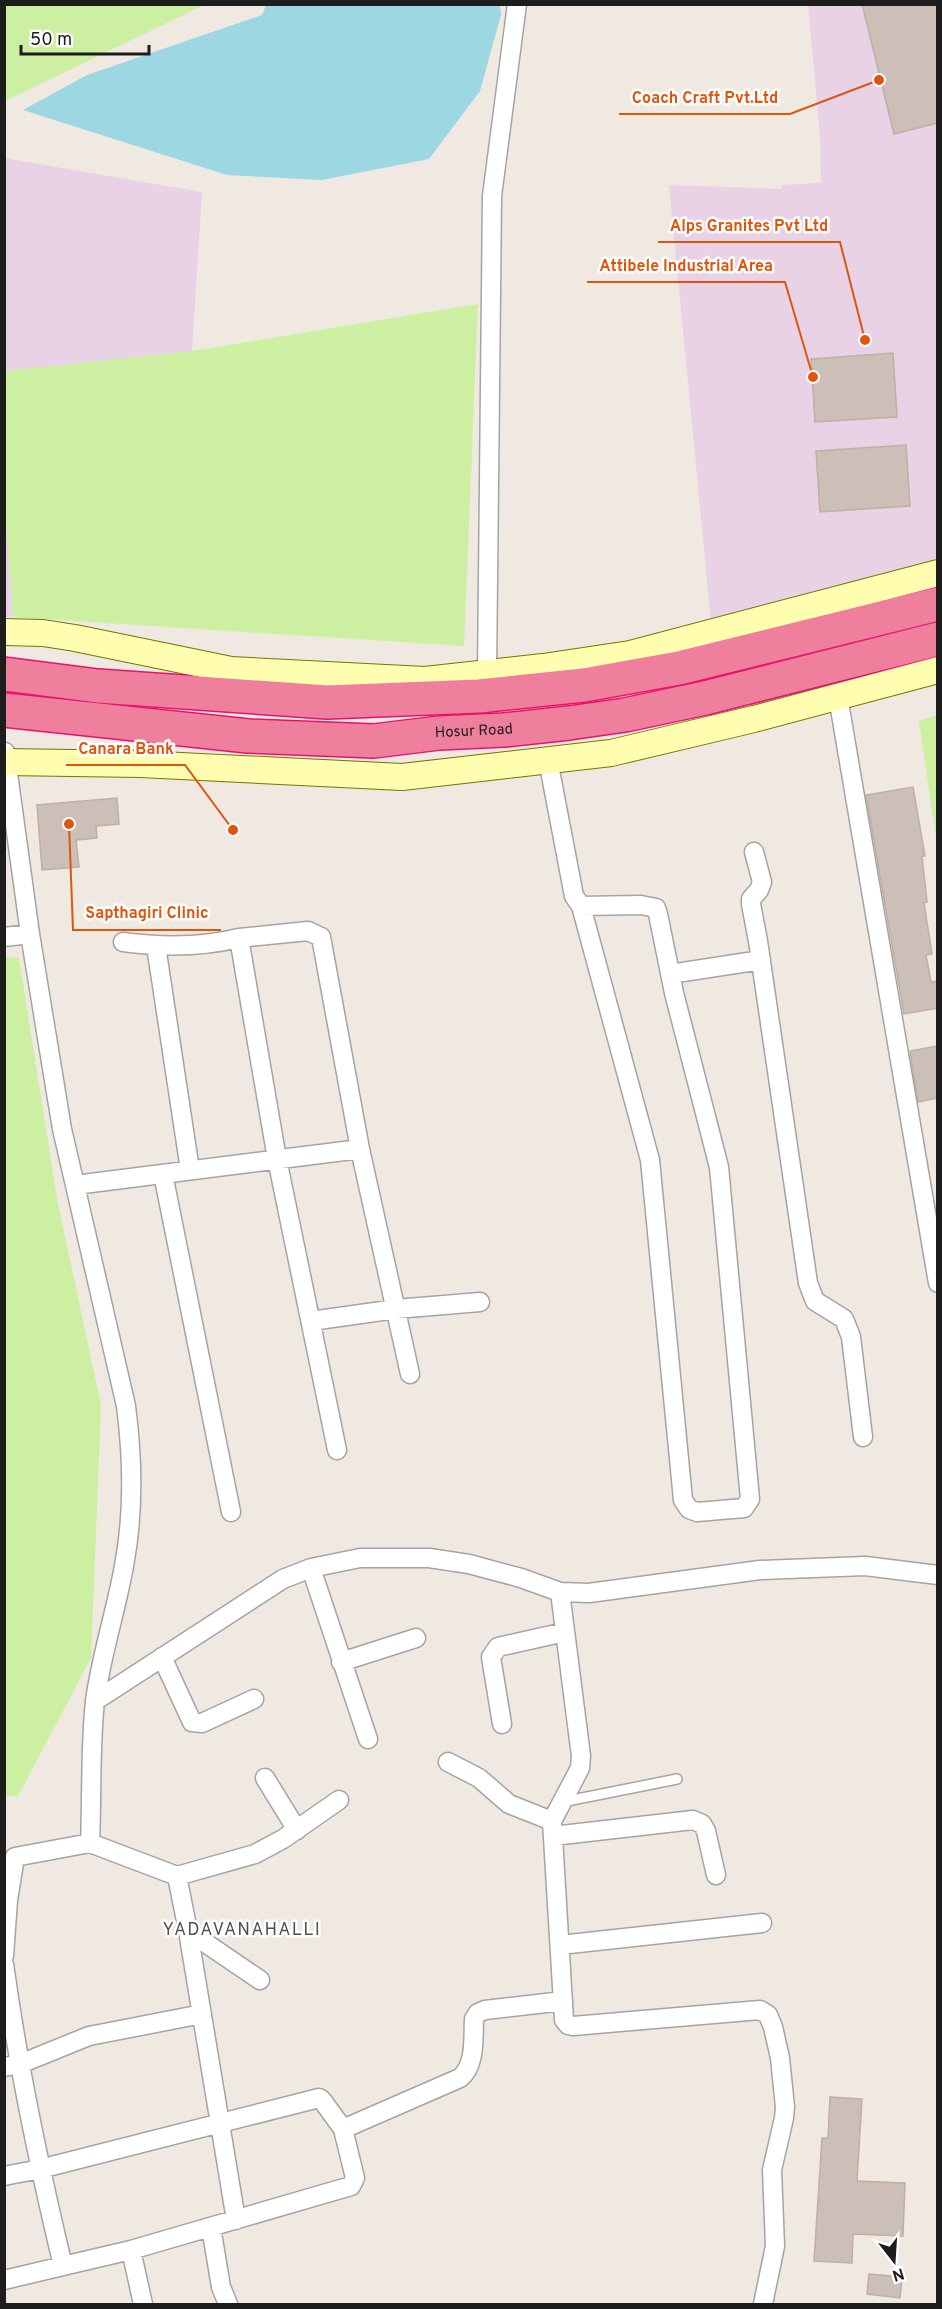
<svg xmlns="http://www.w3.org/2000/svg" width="942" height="2309" viewBox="0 0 942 2309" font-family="Overpass,sans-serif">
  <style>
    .industrial { fill: #e9d2e6 }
    .grass { fill: #cdefa1 }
    .water { fill: #9cd7e2 }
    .building { fill: #cbbfb7; stroke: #c2aea2; stroke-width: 1.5 }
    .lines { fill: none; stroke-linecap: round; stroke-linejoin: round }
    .lane-casing { stroke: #a4a4a4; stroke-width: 12 }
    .street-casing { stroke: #a4a4a4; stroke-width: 21 }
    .secondary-casing { stroke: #737700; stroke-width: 28 }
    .highway-casing { stroke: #ea116c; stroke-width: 36 }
    .lane { stroke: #fff; stroke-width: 9 }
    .street { stroke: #fff; stroke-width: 18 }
    .secondary { stroke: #fffdaf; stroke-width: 26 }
    .highway { stroke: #ef809d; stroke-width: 33 }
    .labels { text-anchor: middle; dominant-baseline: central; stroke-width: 5; stroke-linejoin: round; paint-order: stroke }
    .street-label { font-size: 15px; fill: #1d1d1d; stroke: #fff }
    .quarter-label { font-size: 18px; letter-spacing: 1.5px; fill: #505050; stroke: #fff }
    .leader { fill: none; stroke: #de560d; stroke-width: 2 }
    .callout-dot { fill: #de560d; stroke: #fff; stroke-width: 2 }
    .callout-label { font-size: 16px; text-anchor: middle; font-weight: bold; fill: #de560d; stroke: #fff; stroke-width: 5; stroke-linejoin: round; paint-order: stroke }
  </style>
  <rect width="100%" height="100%" fill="#efe9e1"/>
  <path class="industrial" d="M808,5H937V564L711,622L669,185L782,189V185L821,183L820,136Z
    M4,158L202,192L192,351L5,371Z
    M5,495L13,617H5Z"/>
  <path class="grass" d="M5,4H204V5L5,101Z
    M478,304L464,646L13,617L4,495L5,371L192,351Z
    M937,715H938L937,845L919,721Z
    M5,957L19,958L57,1199L101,1405L91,1658L18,1796H4Z"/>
  <path class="water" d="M266,5L500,4L501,15L480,91L429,159L322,180L227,175L23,110L87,75L262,15Z"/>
  <path class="building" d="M862,4H938V123L894,134Z
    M893,353L897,417L815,422L811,359Z
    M906,445L910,506L820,512L816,451Z
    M913,787L925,856H922L927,902L924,903L932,954L926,955L931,982L938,981V1008L904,1014L866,795Z
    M117,798L119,824L96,826L97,838L76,840L79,867L42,870L37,805Z
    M938,1046V1098L918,1102L910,1051Z
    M830,2097L862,2099L857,2181L905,2183L903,2236L853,2234L852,2263L814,2261L822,2138H828Z
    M869,2274L902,2277L900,2298L867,2294Z"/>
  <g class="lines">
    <g class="lane-casing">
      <path id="lane" d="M562,1802L677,1779"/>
    </g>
    <g class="street-casing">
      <path id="street" d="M487,674L492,196L517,4
        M838,697L938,1283
        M548,760L574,896L581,906L650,1160L683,1500L689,1509L697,1512L744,1508L750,1499L719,1167L674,993L658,914L656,908L641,905L581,906
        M754,852L762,882L759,890L751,899V904L758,941L808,1283L815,1301L844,1319L851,1337L863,1437
        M4,937L30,934
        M123,942C161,947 202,947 239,938L277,1159L337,1450
        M156,946L190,1170
        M670,974L761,960
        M360,1149L410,1374
        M163,1174L231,1512
        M75,1185L360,1149L321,937L308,931L239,938
        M311,1321L396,1309L480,1302
        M311,1568L368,1739
        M560,1592L581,1756L580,1768L552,1821L564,2020L568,2025L573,2026L760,2010L768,2015L773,2027L780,2058L785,2107L784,2118L772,2170L775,2246L763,2304
        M162,1657L192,1722L202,1723L254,1699
        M341,1662L416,1638
        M95,1701L283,1579L311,1568L360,1558H429L469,1564L521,1578L560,1592L589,1593L760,1570L865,1566L938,1575
        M502,1724L491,1657L498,1647L565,1632
        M448,1762L479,1778L509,1804L552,1821
        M265,1778L297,1830
        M553,1836L693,1820L702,1824L706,1831L716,1875
        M90,1843L177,1876L188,1931L236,2220
        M177,1876L255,1854L283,1839L339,1800
        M188,1931L260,1980
        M560,1945L762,1923
        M4,1956L8,1900L15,1857L90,1843C92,1797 90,1747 95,1701C101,1656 116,1611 124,1566C134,1513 133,1460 126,1406L62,1129L30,934L5,752
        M4,1964C18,2066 39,2166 63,2266L131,2250L143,2304
        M4,2067L20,2064L89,2036L202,2014
        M4,2176L40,2169L319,2098L322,2100L343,2129
        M211,2227L221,2287L228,2304
        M131,2250L351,2186L355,2178L343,2129L460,2078C476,2065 473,2038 474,2019L478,2013L485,2010L563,2001
        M4,2280L63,2266"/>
    </g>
    <g class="secondary-casing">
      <path id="secondary" d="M4,632L43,633L75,638L231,670L425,680L543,667L630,654L938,573
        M4,762L141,764L402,777L611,753L754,719L938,670"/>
    </g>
    <g class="highway-casing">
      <g id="highway">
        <path d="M4,674L98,686L327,702L479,696L584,685L679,668L938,604"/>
        <path id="s1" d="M4,710L248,736L374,741L439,733L504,730L569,723L625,715L705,698L938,639"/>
      </g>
    </g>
    <use href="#lane" class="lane"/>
    <use href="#street" class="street"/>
    <use href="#secondary" class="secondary"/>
    <use href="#highway" class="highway"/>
  </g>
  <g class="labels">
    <g class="street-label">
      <text stroke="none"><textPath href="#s1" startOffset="472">Hosur Road</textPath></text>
    </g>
    <g class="quarter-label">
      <text x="242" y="1930">YADAVANAHALLI</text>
    </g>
  </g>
  <path class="leader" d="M879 80L790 114H619M865 340L840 242H658M813 377L785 282H587M233 830L185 765H66M69 824L73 930H221"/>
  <g class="callout-dot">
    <circle cx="879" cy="80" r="6"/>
    <circle cx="865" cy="340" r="6"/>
    <circle cx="813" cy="377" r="6"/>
    <circle cx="233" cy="830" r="6"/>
    <circle cx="69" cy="824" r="6"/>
  </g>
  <g class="callout-label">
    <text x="705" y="103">Coach Craft Pvt.Ltd</text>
    <text x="749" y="231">Alps Granites Pvt Ltd</text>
    <text x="686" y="271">Attibele Industrial Area</text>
    <text x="126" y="754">Canara Bank</text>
    <text x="147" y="918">Sapthagiri Clinic</text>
  </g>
  <rect width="942" height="2309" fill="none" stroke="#1d1d1d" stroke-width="12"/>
  <g transform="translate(894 2261) rotate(163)" stroke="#ffffff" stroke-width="4.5" paint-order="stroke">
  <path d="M0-4.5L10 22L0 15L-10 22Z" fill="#1d1d1d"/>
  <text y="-9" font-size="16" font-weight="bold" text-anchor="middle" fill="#1d1d1d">N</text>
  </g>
  <path d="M21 45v9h128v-9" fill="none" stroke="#1d1d1d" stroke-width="3"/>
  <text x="30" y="45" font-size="18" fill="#1d1d1d" stroke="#ffffff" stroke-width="4.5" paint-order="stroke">50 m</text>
</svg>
